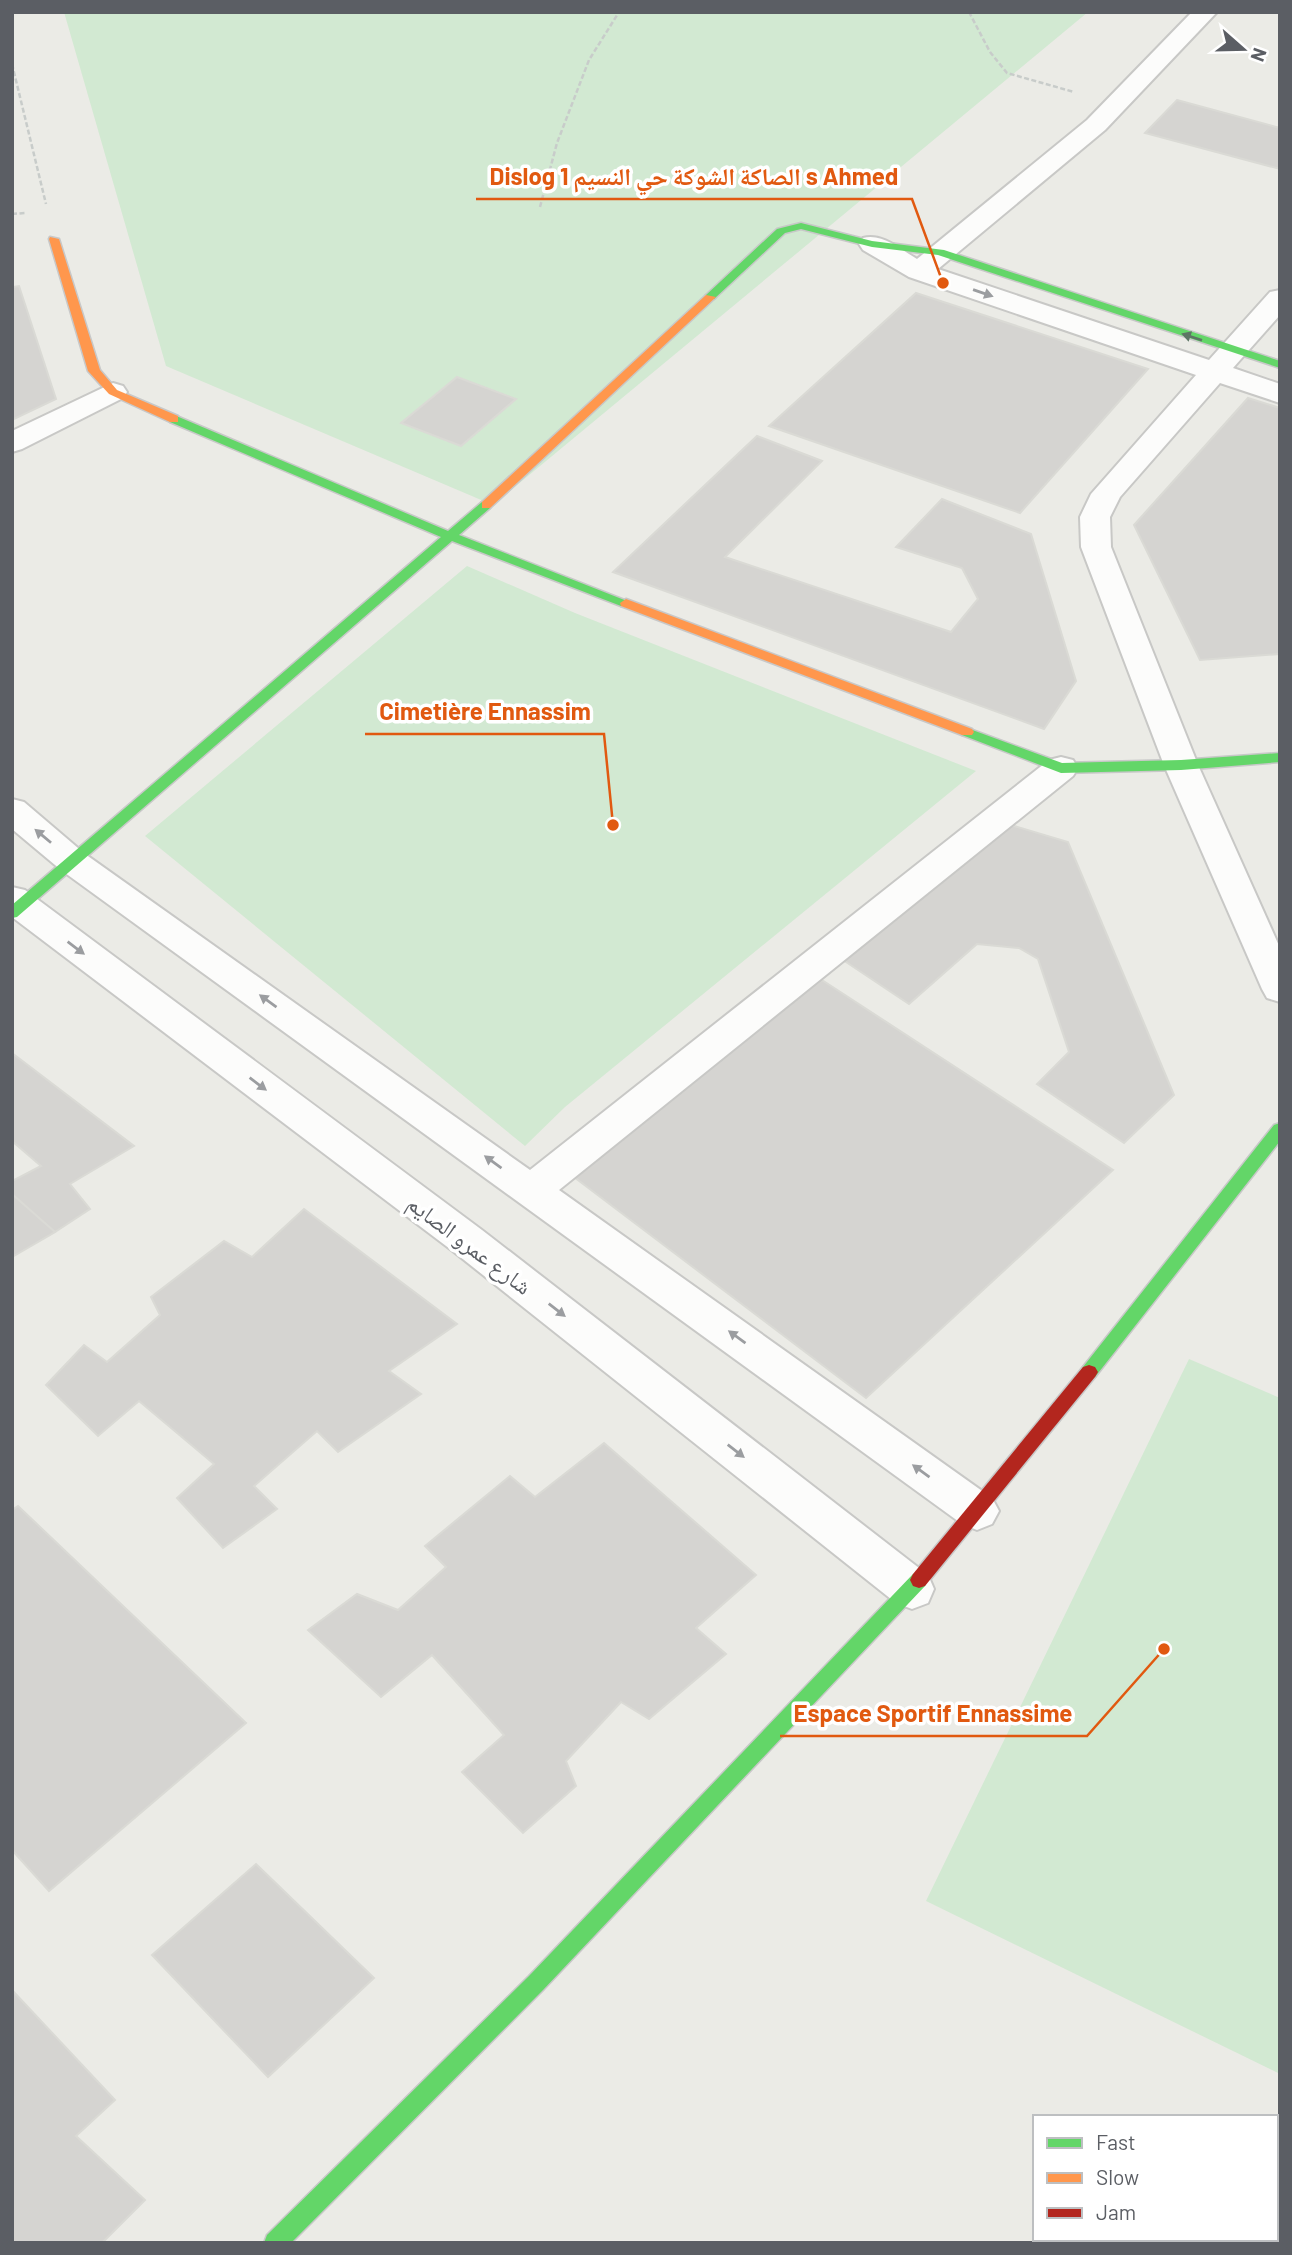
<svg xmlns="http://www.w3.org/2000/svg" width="1292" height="2255" viewBox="0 0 1292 2255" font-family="Barlow,'Noto Naskh Arabic',sans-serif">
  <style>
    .green { fill: #d2e9d2 }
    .building { fill: #d5d4d1; stroke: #dadad5; stroke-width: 2 }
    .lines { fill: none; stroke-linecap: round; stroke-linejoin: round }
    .street-casing { stroke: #c8c8c6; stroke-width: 4 }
    .fast-casing { stroke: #c8c8c8; stroke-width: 3 }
    .slow-casing { stroke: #c8c8c8; stroke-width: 3 }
    .jam-casing { stroke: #c8c8c8; stroke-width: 3 }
    .path { stroke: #c8ccca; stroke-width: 2.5; stroke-dasharray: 5 2.5; stroke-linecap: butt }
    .street { fill: #fcfcfb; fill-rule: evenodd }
    .fast { fill: #63d668; fill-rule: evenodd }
    .slow { fill: #ff974d; fill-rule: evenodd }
    .jam { fill: #b3261e; fill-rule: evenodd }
    .oneway { fill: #9b9da0 }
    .oneway2 { fill: #5d7665 }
    .labels { text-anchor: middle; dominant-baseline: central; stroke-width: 7; stroke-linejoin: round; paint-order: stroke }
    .street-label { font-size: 23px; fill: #5b5e64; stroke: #fff }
    .leader { fill: none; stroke: #e15910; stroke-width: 2.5 }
    .callout-dot { fill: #e15910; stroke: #fff; stroke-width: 2.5 }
    .callout-label { font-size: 24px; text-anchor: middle; font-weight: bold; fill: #e15910; stroke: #fff; stroke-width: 7; stroke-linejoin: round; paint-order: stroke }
  </style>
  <rect width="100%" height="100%" fill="#ebebe6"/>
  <path class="green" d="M64,12H1088L493,505L166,366Z
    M467,566L575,613L976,771L565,1107L525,1146L145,836Z
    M1189,1359L1280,1398V2074L926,1901Z"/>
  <path class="building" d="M1177,100L1280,128V169L1145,133Z
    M19,286L56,399L12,420V287Z
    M916,293L1148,369L1020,513L769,426Z
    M457,377L516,399L461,446L401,423Z
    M1248,398L1280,408V654L1200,660L1134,525Z
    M757,436L822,461L725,557L951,632L978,599L962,568L896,547L942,499L1031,534L1076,681L1044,729L613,572Z
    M1011,825L1068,842L1174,1095L1124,1143L1037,1084L1069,1052L1038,959L1019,948L977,944L909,1004L843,960Z
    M822,980L1113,1170L866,1398L566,1171Z
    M12,1053L134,1146L70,1184L90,1209L55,1232L12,1194V1181L41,1166L12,1141Z
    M12,1194L55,1232L12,1257Z
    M304,1209L457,1324L389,1371L421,1394L338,1452L317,1431L254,1486L277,1509L223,1548L177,1498L214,1464L139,1401L98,1436L46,1385L84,1345L107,1362L160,1315L151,1297L224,1241L252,1257Z
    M604,1443L756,1575L696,1628L726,1654L649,1719L621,1702L566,1761L576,1786L523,1833L462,1772L504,1735L432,1655L381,1697L308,1630L357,1594L398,1610L446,1567L425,1546L510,1476L535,1497Z
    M18,1506L246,1723L49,1891L12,1850V1510Z
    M256,1864L374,1978L268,2077L152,1955Z
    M12,1990L115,2100L76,2136L145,2200L102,2243H12Z"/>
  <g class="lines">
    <g class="street-casing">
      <path id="street" d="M1192,12H1217L1105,130L938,269L1209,360L1270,292L1280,290V315L1233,368L1280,384V403L1220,383L1120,497L1110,517L1111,547L1198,765L1280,948V1002L1267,998L1262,989L1164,765L1081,547L1080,517L1091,494L1196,375L909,277L863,250L859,244L863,238C882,233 900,249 917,259L1087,120Z
        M113,383L123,386L127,392L123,398L22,449L12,452V431Z
        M1061,757L1073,760L1078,768L1073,776L559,1190L992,1498L999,1511L992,1524L977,1530L962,1524L61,870L12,829V799L24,802L85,854L530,1170L1049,760Z
        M12,887L25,890L482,1230L928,1575L934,1589L928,1603L912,1609L896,1603L454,1252L12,917Z"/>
    </g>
    <g class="fast-casing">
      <path id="fast" d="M801,223L872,241L944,250L1280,361V368L938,255L872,247L801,229L785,233L714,299H706V295L777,229Z
        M174,415L448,531L482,502H490V508L459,535L632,603L631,606H621L452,541L17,917L12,918V905L441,537L170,422L168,419Z
        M967,728L1062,763L1181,760L1280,753V762L1181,770L1061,773L962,735L960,732Z
        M1280,1123V1141L1095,1377L1089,1379L1083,1377L1080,1372L1083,1367L1274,1125Z
        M919,1572L925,1574L928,1580L925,1586L543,1990L291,2243H264L267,2235L529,1976L913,1574Z"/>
    </g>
    <g class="slow-casing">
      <path id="slow" d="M50,237L59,239L100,370L117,390L178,416V422H170L109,394L88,371L49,239Z
        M706,295L716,297L490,508H482V502Z
        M626,599L972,729L974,732L972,735H962L621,606L620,603Z"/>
    </g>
    <g class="jam-casing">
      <path id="jam" d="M1089,1365L1095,1367L1098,1372L1095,1377L925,1586L919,1588L913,1586L910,1580L913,1574L1083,1367Z"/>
    </g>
    <path class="path" d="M969,12L990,52L1007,73L1074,92
      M12,64L46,204
      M540,207L557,143L589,60L619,12
      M12,214L25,213"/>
    <use href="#street" class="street"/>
    <use href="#fast" class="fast"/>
    <use href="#slow" class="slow"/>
    <use href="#jam" class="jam"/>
  </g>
  <defs><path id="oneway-solid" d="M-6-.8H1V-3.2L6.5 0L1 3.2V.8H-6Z" transform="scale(1.75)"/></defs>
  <g class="oneway">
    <use href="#oneway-solid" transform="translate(983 293) rotate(19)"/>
    <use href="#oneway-solid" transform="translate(43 836) rotate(-140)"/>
    <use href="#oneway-solid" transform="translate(76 948) rotate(37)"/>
    <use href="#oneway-solid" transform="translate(268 1001) rotate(-144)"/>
    <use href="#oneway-solid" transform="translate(258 1084) rotate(37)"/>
    <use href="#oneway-solid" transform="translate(493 1162) rotate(-144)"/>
    <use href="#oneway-solid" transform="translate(557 1310) rotate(38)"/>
    <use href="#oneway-solid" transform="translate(737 1337) rotate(-144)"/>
    <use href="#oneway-solid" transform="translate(736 1451) rotate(38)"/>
    <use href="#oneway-solid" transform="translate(921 1471) rotate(-144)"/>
  </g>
  <use class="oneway2" href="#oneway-solid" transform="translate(1192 337) rotate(-162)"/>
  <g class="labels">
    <g class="street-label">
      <text transform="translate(470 1244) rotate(37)">شارع عمرو الصايم</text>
    </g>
  </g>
  <path class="leader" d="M943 283L912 199H476M613 825L604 734H365M1164 1649L1087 1736H780"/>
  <g class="callout-dot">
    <circle cx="943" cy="283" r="7"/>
    <circle cx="613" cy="825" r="7"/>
    <circle cx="1164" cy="1649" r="7"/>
  </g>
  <g class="callout-label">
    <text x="694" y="185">Dislog الصاكة الشوكة حي النسيم 1 s Ahmed</text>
    <text x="485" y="720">Cimetière Ennassim</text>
    <text x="933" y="1722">Espace Sportif Ennassime</text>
  </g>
  <rect width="1292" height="2255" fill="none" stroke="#5b5e64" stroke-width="28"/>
  <rect x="1033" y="2115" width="245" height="126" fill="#ffffff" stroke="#bdbfc1" stroke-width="2"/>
  <rect x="1047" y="2138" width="35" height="10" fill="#63d668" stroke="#bdbfc1" stroke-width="2"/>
  <text x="1096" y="2150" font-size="21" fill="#5b5e64">Fast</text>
  <rect x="1047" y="2173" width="35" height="10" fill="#ff974d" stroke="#bdbfc1" stroke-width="2"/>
  <text x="1096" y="2185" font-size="21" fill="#5b5e64">Slow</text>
  <rect x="1047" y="2208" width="35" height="10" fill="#b3261e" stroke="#bdbfc1" stroke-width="2"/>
  <text x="1096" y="2220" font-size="21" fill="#5b5e64">Jam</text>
  <g transform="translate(1243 49) rotate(110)" stroke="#ffffff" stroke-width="5" paint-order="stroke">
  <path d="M0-5L12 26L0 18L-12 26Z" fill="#5b5e64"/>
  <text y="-10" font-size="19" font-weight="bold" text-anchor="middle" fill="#5b5e64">N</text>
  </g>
</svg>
